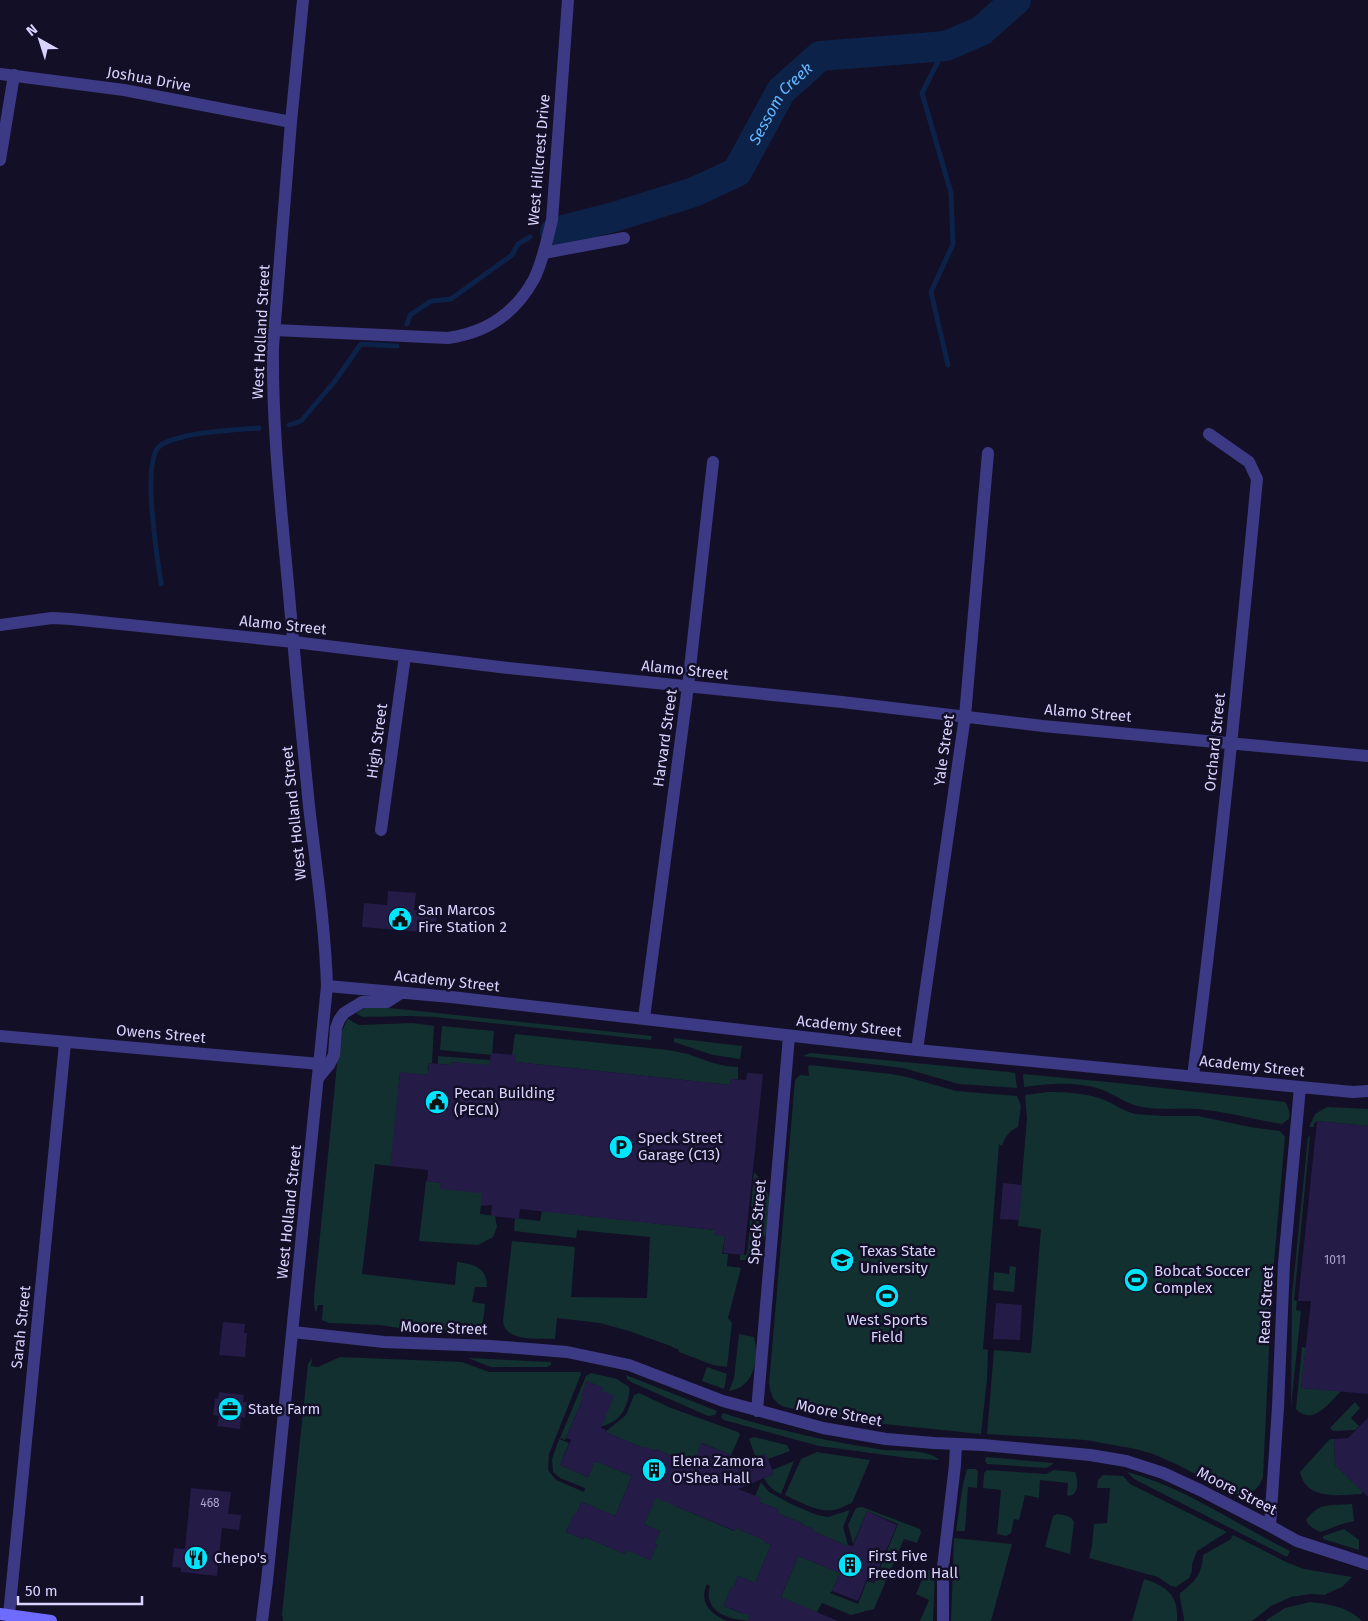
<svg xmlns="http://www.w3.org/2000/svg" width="1368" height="1621" viewBox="0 0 1368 1621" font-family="'Fira Sans',sans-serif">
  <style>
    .green { fill: #12302f }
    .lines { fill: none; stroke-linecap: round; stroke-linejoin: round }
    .stream { stroke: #0c2248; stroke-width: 5 }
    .river { stroke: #0c2248; stroke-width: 30 }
    .building { fill: #241b47 }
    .minor { stroke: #3d3a85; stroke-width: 12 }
    .tertiary { stroke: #3d3a85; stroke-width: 12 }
    .secondary { stroke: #6f6bff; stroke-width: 12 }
    .labels { text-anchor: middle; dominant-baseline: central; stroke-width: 5; stroke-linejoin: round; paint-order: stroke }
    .number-label { font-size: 12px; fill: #aca6d1 }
    .street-label { font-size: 15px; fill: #d9d4ff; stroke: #130f26 }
    .poi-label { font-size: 15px; fill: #d9d4ff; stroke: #130f26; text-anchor: start }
    .water-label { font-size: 16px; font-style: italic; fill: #62b6ff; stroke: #130f26 }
  </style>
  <rect width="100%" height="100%" fill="#130f26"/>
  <path class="green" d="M378,1007L409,1010L652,1036L651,1040L435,1017L410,1016L362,1017L356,1013L364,1008Z
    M348,1019L359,1025L413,1023L434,1026L432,1063H429L428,1069L432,1075L400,1073L391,1166L375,1164L362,1274L455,1285L457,1262C474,1264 487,1267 487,1287H475L472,1302L485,1304C484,1317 484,1331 469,1334L418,1331L380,1325L329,1323L322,1320L323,1305H318L316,1313C313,1304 314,1296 315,1286L340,1034Z
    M442,1026L494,1031L492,1055L440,1050Z
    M515,1034L668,1050L688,1054L710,1062L725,1066L738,1067V1079H731L730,1085L516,1062V1056L512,1055Z
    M674,1038L742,1046L740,1059L713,1055L674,1042Z
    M810,1053L1009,1072L1015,1073L1017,1088L959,1084L903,1068L803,1056Z
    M438,1056L490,1060L494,1086L480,1214L495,1216L497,1227L493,1237L478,1245L419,1241L426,1181L441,1183L440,1189L480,1065L452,1062L451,1065L438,1064Z
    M810,1065L891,1074L907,1077L956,1091L1017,1096L1021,1106L1018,1127C1009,1131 1005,1136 1002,1146L999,1144L983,1349L988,1350L987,1379L981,1434L845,1420L785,1407C773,1403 771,1395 769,1384L795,1080L800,1075L809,1076L808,1067Z
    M1023,1074L1118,1083L1285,1102C1289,1108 1290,1112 1289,1119L1282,1124C1256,1120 1232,1113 1206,1110C1185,1107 1163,1111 1142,1107C1126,1104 1114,1094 1100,1089C1075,1081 1049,1084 1024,1087Z
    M1048,1092C1065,1092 1083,1093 1099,1098C1112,1102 1122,1111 1135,1114L1164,1116H1198L1250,1127L1280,1131L1285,1137L1272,1285L1263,1477L1260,1484L1255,1490L1245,1495H1236L1176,1464L1153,1454L1136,1449L1085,1440L987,1434L994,1350L1031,1353L1041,1229L1018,1226L1027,1118L1025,1095Z
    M1327,1107L1368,1109V1126L1317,1121L1314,1124V1127H1309L1315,1114Z
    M1310,1136L1294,1300L1297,1301L1296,1310L1301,1311L1291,1407L1292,1295L1308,1137Z
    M754,1172L764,1183L771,1202L768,1232L757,1245L749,1260H740V1255H746L748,1248Z
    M542,1211L715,1230L725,1236L722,1254H728L727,1266L741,1268L728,1318L732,1323L727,1367L713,1365L679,1352V1350L668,1345L629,1331L600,1323L557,1318L555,1339C538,1338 504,1343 503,1320L512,1241L575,1247L571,1297L647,1298L650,1237L577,1230L576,1238L514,1231L515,1218L540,1221Z
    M1010,1266L1016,1267L1014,1292L993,1290L994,1272L1009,1274Z
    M739,1334L754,1337C759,1357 755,1388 729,1391L734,1378Z
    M1302,1347L1306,1348L1301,1388L1341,1391C1330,1402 1313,1427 1296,1409Z
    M340,1357L462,1362L489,1372H580L581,1374L549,1454L548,1470L556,1480L584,1492L585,1488L560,1478L553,1472L552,1459L559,1439L569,1443L560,1465L588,1477L595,1461L632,1476L615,1516L582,1502L576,1514H574L566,1532L583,1539L585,1537L625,1554L627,1549L650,1560L657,1545L654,1544L660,1531L644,1524L662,1484L681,1492L675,1506L734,1531L736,1528L764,1540V1542L771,1545L755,1583L738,1576L733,1589L731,1588L724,1606L741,1613L751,1614L749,1619L755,1621C733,1621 702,1614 710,1586L707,1584C698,1603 712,1615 728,1621H283L282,1614L308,1364L312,1358L311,1366L318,1367Z
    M468,1358L551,1362V1365L547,1367H491Z
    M707,1367L727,1374L724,1389L702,1381Z
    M591,1373L617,1379L629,1387C631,1395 625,1411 619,1417C615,1422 607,1424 601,1427L602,1391L603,1388L587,1381L583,1398L565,1440L560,1438L586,1376Z
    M626,1375L717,1411L715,1415L708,1416L631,1382L627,1379Z
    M639,1393L671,1408L738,1432L740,1435L731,1455L702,1443L694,1461L682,1457L681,1460L656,1449L655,1451L643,1447V1448L605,1432L626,1415L634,1395Z
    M1355,1402L1360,1408L1351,1418L1359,1426L1355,1430L1333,1431L1330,1428Z
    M723,1413C762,1426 802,1435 842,1443C856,1445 870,1448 884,1450C899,1451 929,1449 939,1460L908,1458L819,1446L724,1420L721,1417Z
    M754,1437L787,1445L790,1451L768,1459L765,1454L756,1458L749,1439Z
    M1330,1439H1334L1335,1465L1362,1491V1494C1340,1495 1306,1501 1300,1472Z
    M817,1452L870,1460L852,1503C846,1505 840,1509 834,1510C817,1513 799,1501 785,1495L801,1459Z
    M986,1457L1053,1463V1464L1046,1468L987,1464L985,1461Z
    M794,1461L781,1494C774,1491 768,1486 764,1478L774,1474L772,1470Z
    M967,1469H976L978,1472L977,1488L968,1487L965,1531H956L963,1484Z
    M987,1470L1046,1474L1054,1470L1075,1472C1078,1480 1080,1494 1069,1496L1067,1495L1068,1483L1040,1480L1039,1498L1025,1495L1019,1520L1014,1519L1011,1533L1006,1536L997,1534L1001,1490L983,1488L984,1473Z
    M1128,1472C1186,1488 1237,1525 1290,1551L1287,1557L1134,1479L1128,1473Z
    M1103,1475L1123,1476L1130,1484L1227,1532L1197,1551L1192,1564V1571L1189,1578L1176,1587L1171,1586L1158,1577L1089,1558L1092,1546L1094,1524L1107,1523L1110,1488H1098L1097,1487L1098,1480Z
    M761,1482L769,1492L791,1504L817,1515L828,1517L850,1510L843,1527L848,1545L847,1546L813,1531V1529L801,1524L802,1523L777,1513L778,1509L759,1502L761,1498L755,1496Z
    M1352,1504L1354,1521L1342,1524L1321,1532C1315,1530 1308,1526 1306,1520C1320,1501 1331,1506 1352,1504Z
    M862,1507L920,1529L921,1533L917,1543L904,1539L874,1609L851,1615L822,1603L817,1612L780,1600L798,1556L840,1573L832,1591L830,1593L858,1604L867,1581L874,1583L898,1524L867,1511L853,1544L848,1525L856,1508Z
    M1057,1514C1064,1515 1071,1515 1074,1522L1070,1554L1045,1547L1053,1516Z
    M1344,1529L1359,1540V1550L1323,1539V1536Z
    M1233,1535L1286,1562L1304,1569L1352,1577L1342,1587L1326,1594V1595L1311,1594L1291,1597L1271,1606L1252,1621H1184C1184,1611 1179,1601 1180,1593C1195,1582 1202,1574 1203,1555L1231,1539Z
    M954,1538L1012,1544L991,1621H951Z
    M926,1570L935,1571L933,1621H920L929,1600L916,1594Z
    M1144,1579C1167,1586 1179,1596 1177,1621H1132Z
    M1310,1602C1329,1604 1348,1607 1362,1621H1265L1285,1608Z"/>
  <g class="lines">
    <path class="stream" d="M946,46L922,93L951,193L953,244L931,292L948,365
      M407,324L410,315L431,301L451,299L512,255L518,244L530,237
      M289,425L301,421L335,381L361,344L397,346
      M161,584C158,560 140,458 161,445C182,432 234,430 259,428"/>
    <path class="river" id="s1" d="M555,232L614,217L694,192L737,172L781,91L820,56L946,46L981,31L1016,0"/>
  </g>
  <path class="building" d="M388,891L416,893L414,910L437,912L435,933L362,927L364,903L387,905Z
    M491,1053L516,1055V1062L730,1085L731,1079L746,1080L747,1073L763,1074L744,1255L723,1253L725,1236L714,1235L715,1230L520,1209L519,1219L491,1216L492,1205L481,1206V1193L440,1189L441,1183L427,1181L428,1170L390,1166L400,1072L428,1075L429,1063L451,1065L452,1062L489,1065Z
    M1317,1121L1368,1126V1394L1301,1388L1311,1301H1298Z
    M1003,1183L1022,1185L1019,1220L1000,1219Z
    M996,1303L1022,1305L1020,1340L993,1339Z
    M223,1322L245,1324L244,1333H247L245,1357L219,1355Z
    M587,1381L604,1388L602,1391L614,1396L601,1428L606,1430L605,1432L643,1448V1446L655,1451L656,1449L681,1460L682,1457L694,1461L701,1443L747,1461L766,1454L774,1474L738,1489L761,1498L759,1502L778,1509L777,1513L802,1523L801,1524L814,1529L813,1531L847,1546L848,1545L853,1546L867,1511L897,1525L873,1582L867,1579L858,1601L832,1591L840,1573L798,1556L781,1597L838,1621H747L750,1616L724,1606L731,1588L733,1589L738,1576L755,1583L771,1545L764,1542V1540L736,1528L735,1531L656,1498L644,1524L660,1531L654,1544L657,1545L650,1560L627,1550L625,1554L585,1537L583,1539L566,1532L574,1513L576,1514L582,1502L615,1516L632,1476L595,1461L588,1477L560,1465L571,1440L566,1438L583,1398L581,1396Z
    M219,1392L244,1395L243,1402H247L245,1418L241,1417L240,1429L217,1426L219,1416L213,1415L215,1398L218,1399Z
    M1368,1418V1497L1335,1465L1334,1439L1348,1438Z
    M191,1488L231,1492L228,1514L241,1515L239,1530L222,1528L217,1576L181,1572V1568L172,1567L174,1548L185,1549Z"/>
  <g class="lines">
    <path class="minor" d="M0,74L124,90L291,122
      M0,160L14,75
      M544,253L624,238
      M274,330L448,338C485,333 515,314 534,279C543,261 547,240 552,220L568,0
      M0,625L52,618L71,619L294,642L508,668L842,702L1043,726L1368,756
      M381,830L405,656
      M327,986L451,997L917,1050L1300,1087L1353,1092L1368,1091
      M644,1018L688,686L713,462
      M0,1036L320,1064
      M917,1050L965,716L988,453
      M1193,1076C1219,877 1238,678 1257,479L1249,462L1209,434
      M319,1077L329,1065L334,1055L336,1028L339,1020L344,1013L362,1002H387L401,993
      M293,1332L384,1342L491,1346L567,1352L629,1365L723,1401L823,1428L886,1439L934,1443L983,1445L1090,1455L1126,1461L1163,1473L1200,1490L1270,1526L1297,1541L1368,1564
      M757,1411L789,1036
      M1270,1526L1278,1407L1284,1263L1300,1087
      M9,1615L65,1043
      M943,1621V1567L955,1465L956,1444"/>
    <path class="tertiary" d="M262,1621L267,1581L327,986C325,926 316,866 309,806C301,728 294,651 287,573C280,498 272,422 273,347L291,122L303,0"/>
    <path class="secondary" d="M0,1614L51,1621"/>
  </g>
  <defs>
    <g id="civic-disc" transform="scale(1.25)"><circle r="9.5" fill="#00e5ff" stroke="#130f26"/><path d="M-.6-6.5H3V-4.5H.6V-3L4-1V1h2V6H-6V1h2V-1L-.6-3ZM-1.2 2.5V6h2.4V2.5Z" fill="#111"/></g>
    <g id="parking-disc" transform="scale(1.25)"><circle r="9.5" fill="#00e5ff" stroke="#130f26"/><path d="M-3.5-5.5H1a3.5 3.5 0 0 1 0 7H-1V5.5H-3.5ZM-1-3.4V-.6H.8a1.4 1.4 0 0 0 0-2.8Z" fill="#111"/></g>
    <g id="university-disc" transform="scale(1.25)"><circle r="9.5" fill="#00e5ff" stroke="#130f26"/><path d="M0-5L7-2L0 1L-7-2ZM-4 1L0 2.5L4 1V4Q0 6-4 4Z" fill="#111"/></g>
    <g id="stadium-disc" transform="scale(1.25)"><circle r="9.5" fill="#00e5ff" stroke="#130f26"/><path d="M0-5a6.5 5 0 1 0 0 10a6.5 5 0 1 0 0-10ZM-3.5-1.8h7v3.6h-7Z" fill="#111"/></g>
    <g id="office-disc" transform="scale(1.25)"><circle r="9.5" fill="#00e5ff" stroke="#130f26"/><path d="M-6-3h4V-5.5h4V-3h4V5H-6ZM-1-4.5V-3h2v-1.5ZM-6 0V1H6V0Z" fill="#111"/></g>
    <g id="building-disc" transform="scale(1.25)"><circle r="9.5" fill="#00e5ff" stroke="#130f26"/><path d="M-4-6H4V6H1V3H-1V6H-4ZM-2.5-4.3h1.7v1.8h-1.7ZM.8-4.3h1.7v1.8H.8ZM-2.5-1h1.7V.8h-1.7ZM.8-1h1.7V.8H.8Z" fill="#111"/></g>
    <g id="restaurant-disc" transform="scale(1.25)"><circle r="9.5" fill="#00e5ff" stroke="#130f26"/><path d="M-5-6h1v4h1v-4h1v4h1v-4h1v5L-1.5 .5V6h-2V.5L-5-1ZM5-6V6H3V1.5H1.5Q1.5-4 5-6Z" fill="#111"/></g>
  </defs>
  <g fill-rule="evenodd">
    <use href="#civic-disc" x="400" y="919"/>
    <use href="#civic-disc" x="437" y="1102"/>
    <use href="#parking-disc" x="621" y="1147"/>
    <use href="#university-disc" x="842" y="1260"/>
    <use href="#stadium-disc" x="1136" y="1280"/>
    <use href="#stadium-disc" x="887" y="1296"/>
    <use href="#office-disc" x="230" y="1409"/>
    <use href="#building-disc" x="654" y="1470"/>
    <use href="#restaurant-disc" x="196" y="1558"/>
    <use href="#building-disc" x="850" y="1565"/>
  </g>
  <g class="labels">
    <g class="number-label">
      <text x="1335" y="1260">1011</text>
      <text x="210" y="1503">468</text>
    </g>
    <g class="street-label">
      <text transform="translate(149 79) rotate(10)">Joshua Drive</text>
      <text transform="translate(539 160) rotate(-85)">West Hillcrest Drive</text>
      <text transform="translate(261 332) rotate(-87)">West Holland Street</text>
      <text transform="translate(283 625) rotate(6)">Alamo Street</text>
      <text transform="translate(685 670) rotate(6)">Alamo Street</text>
      <text transform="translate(1088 713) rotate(5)">Alamo Street</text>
      <text transform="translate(665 738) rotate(-82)">Harvard Street</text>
      <text transform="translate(377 741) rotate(-82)">High Street</text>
      <text transform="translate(1215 742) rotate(-84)">Orchard Street</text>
      <text transform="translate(944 750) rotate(-82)">Yale Street</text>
      <text transform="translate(294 813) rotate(-96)">West Holland Street</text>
      <text transform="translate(447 981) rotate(6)">Academy Street</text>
      <text transform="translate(849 1026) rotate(6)">Academy Street</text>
      <text transform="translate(161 1034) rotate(5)">Owens Street</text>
      <text transform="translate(1252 1066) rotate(6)">Academy Street</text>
      <text transform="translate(289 1212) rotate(-84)">West Holland Street</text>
      <text transform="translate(757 1222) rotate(-85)">Speck Street</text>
      <text transform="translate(1266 1305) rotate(-87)">Read Street</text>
      <text transform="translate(21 1327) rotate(-84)">Sarah Street</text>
      <text transform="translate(444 1328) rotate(2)">Moore Street</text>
      <text transform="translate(839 1413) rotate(11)">Moore Street</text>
      <text transform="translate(1237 1491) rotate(27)">Moore Street</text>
    </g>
    <g class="poi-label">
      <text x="418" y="910">San Marcos<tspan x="418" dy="17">Fire Station 2</tspan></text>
      <text x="454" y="1093">Pecan Building<tspan x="454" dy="17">(PECN)</tspan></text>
      <text x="638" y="1138">Speck Street<tspan x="638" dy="17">Garage (C13)</tspan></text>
      <text x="860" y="1251">Texas State<tspan x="860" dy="17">University</tspan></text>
      <text x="1154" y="1271">Bobcat Soccer<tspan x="1154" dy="17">Complex</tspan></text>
      <text x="887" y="1320" text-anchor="middle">West Sports<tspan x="887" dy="17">Field</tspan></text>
      <text x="248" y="1409">State Farm</text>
      <text x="672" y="1461">Elena Zamora<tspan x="672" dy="17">O'Shea Hall</tspan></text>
      <text x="868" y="1556">First Five<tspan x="868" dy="17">Freedom Hall</tspan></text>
      <text x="214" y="1558">Chepo's</text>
    </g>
    <g class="water-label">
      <text stroke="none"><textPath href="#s1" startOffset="274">Sessom Creek</textPath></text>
    </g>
  </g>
  <g transform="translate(40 40) rotate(321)" stroke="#130f26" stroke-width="4" paint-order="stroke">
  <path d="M0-4L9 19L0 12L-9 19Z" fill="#d9d4ff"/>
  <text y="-8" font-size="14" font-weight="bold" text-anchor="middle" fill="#d9d4ff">N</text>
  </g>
  <path d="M18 1596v8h124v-8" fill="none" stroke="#d9d4ff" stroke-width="2.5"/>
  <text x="25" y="1596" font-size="15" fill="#d9d4ff" stroke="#130f26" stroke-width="4" paint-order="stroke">50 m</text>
</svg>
